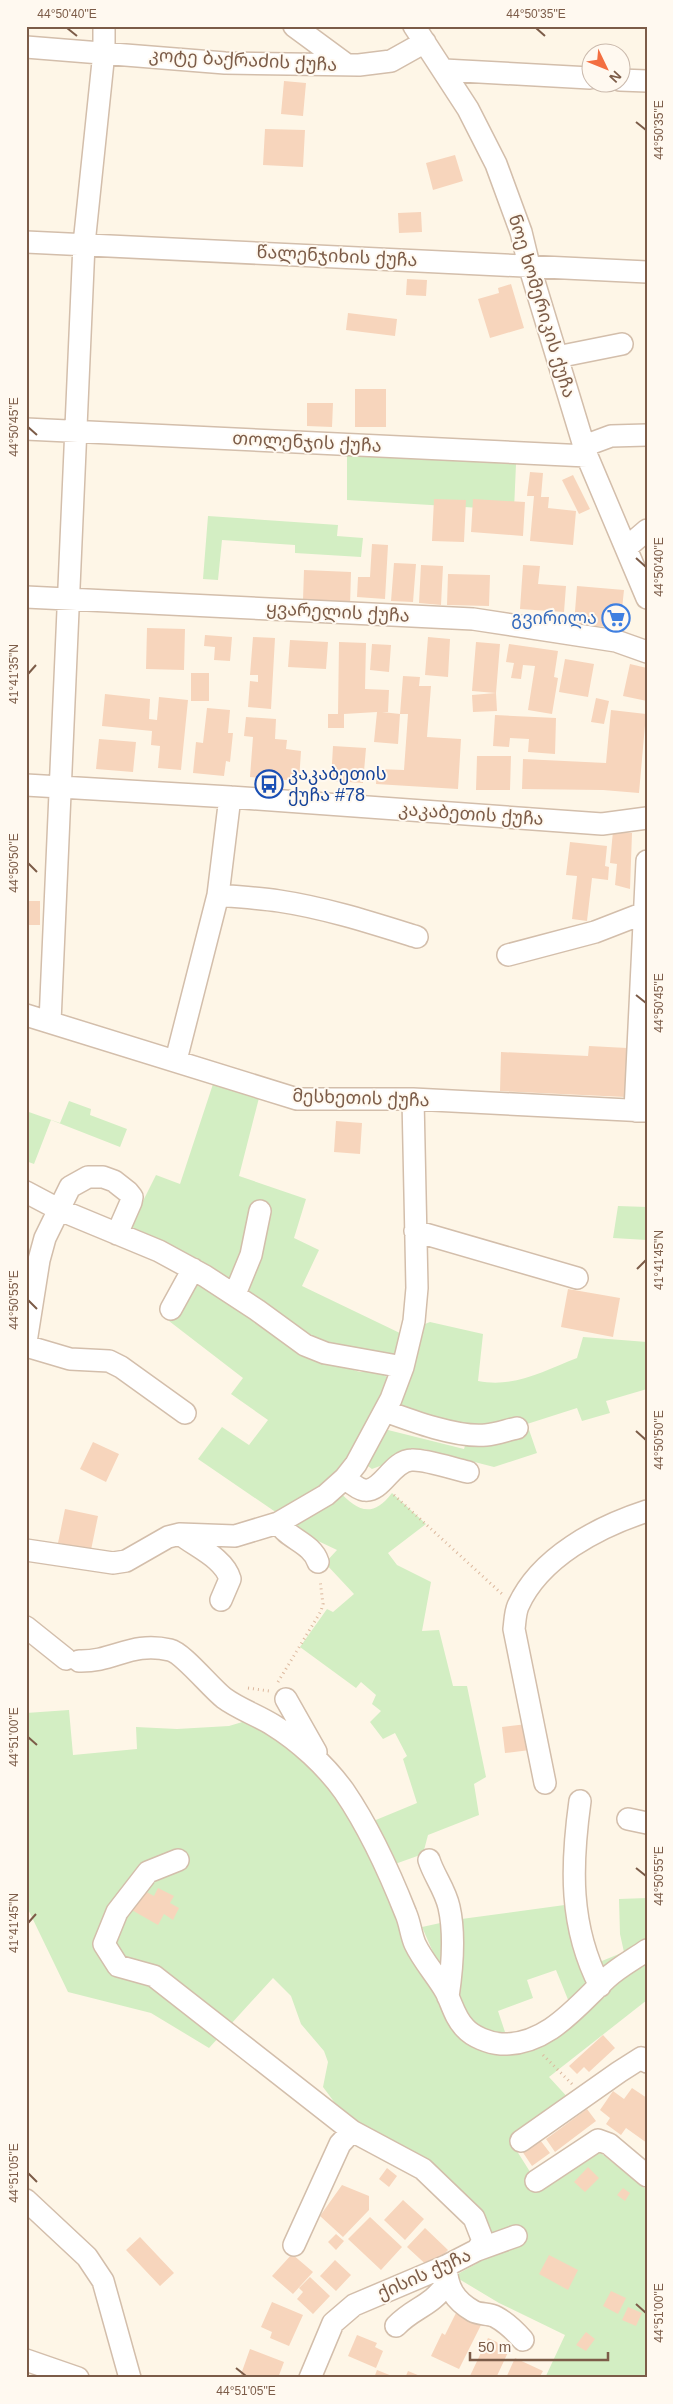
<svg xmlns="http://www.w3.org/2000/svg" width="673" height="2404" viewBox="0 0 673 2404" font-family="Arial,'Noto Sans Georgian',sans-serif">
  <style>
    .green { fill: #d3eec3 }
    .building { fill: #f7d5bc }
    .lines { fill: none; stroke-linecap: round; stroke-linejoin: round }
    .minor-casing { stroke: #d3beab; stroke-width: 24 }
    .path { stroke: #dcb89e; stroke-width: 3; stroke-dasharray: 1 4; stroke-linecap: butt }
    .minor { stroke: #fff; stroke-width: 21 }
    .ticks { fill: none; stroke: #7c5c48; stroke-width: 2 }
    .labels { text-anchor: middle; dominant-baseline: central; stroke-width: 4; stroke-linejoin: round; paint-order: stroke }
    .street-label { font-size: 18px; fill: #7c5c48; stroke: #fff9f0 }
    .shop-label { font-size: 18px; fill: #366cbe; stroke: #fff9f0; text-anchor: end }
    .transit-label { font-size: 18px; fill: #164399; stroke: #fff9f0; text-anchor: start }
    .neatline { fill: none; stroke: #7c5c48; stroke-width: 2 }
    .ticks-label { font-size: 12px; text-anchor: middle; fill: #7c5c48 }
  </style>
  <rect width="100%" height="100%" fill="#fef6e7"/>
  <path class="green" d="M347,451L516,464L514,510L347,500Z
    M208,516L338,525L337,536L363,538L361,557L295,553V545L222,540L218,580L203,579Z
    M214,1081L260,1094L239,1176L306,1199L294,1238L319,1250L302,1286L404,1335L395,1353L388,1357L340,1346L306,1335L210,1267L130,1227L156,1175L180,1184Z
    M69,1101L91,1109L90,1115L127,1129L120,1147L51,1120L34,1164L26,1161V1111L60,1123Z
    M618,1206L647,1207V1240L613,1238Z
    M192,1278L322,1360L360,1372H379L387,1377L390,1387L342,1470L332,1482L277,1513L198,1459L222,1427L249,1445L268,1420L231,1394L243,1378L169,1321Z
    M430,1322L483,1334L478,1381C515,1388 543,1371 577,1358L583,1337L647,1342V1389L606,1401L610,1413L582,1421L577,1408L527,1424L537,1453L494,1467L424,1449L404,1450L388,1463L372,1469L365,1464L384,1429L464,1449L471,1426L406,1410L400,1405L399,1398L421,1331L425,1324Z
    M338,1490C357,1511 372,1519 392,1493L426,1524L388,1553L397,1565L431,1582L422,1631L439,1630L453,1686H467L486,1777L474,1784L479,1815L428,1835L423,1854L395,1864L371,1822L417,1803L403,1759L407,1756L395,1733L383,1739L370,1722L381,1711L372,1704L376,1695L361,1682L356,1688L300,1647L327,1609L333,1612L354,1594L325,1563L337,1550L297,1531L288,1521Z
    M69,1710L73,1755L137,1749L136,1727L177,1729L229,1726L249,1720L311,1763L364,1834L433,1987L500,2049L647,1957V2000L549,2077L571,2101L510,2140L532,2175L597,2150L647,2190V2378H545L565,2335L499,2303L454,2276L476,2264L490,2249L428,2167L341,2111L323,2087L328,2062L324,2051L301,2024L291,1996L273,1978L209,2048L151,2013L68,1992L26,1905V1713Z
    M647,1898V1946L612,1970L592,1965L624,1952L620,1934L619,1899Z
    M572,1904L593,1984L571,2007L556,1970L527,1980L533,1998L498,2011L506,2035L476,2032L443,1975L422,1927L454,1920Z"/>
  <path class="building" d="M284,81L306,83L303,116L281,114Z
    M265,129L305,130L303,167L263,165Z
    M455,155L463,181L433,190L426,163Z
    M421,212L422,232L399,233L398,213Z
    M407,279L427,280L426,296L406,295Z
    M511,284L524,328L490,338L478,299L499,293L498,288Z
    M348,313L397,319L395,336L346,330Z
    M355,389H386V427H355Z
    M307,403H333L332,427L307,426Z
    M530,472L543,473L541,497H549L548,508L576,511L573,545L530,541L534,496H527Z
    M573,475L590,509L579,514L562,480Z
    M434,499L466,500L464,542L432,541Z
    M473,499L525,502L523,536L471,532Z
    M372,544L388,545L385,599L357,597L358,577H370Z
    M394,563L416,564L413,602L391,601Z
    M421,565L443,566L441,605L419,603Z
    M523,565L540,566L538,584L566,586L564,612L520,609Z
    M304,570L351,572L350,606H337V601L303,600Z
    M448,574L490,575L489,606L447,605Z
    M577,586L624,590L620,628L574,624Z
    M147,628L185,629L184,670L146,669Z
    M205,635L232,637L230,661L214,660L215,647L204,646Z
    M253,637L275,638L271,709L248,707L250,681L258,682V675H250Z
    M428,637L450,639L448,677L425,675Z
    M290,640L328,642L326,669L288,667Z
    M339,642L366,643L365,689L389,690L388,712H382L400,714L398,744L374,742L377,712L344,714V728H328V714H338Z
    M476,642L500,644L496,693L472,691Z
    M372,644L391,645L389,672L370,670Z
    M509,644L558,651L554,677L558,678L552,714L528,710L535,666L523,665L521,679L511,678L514,663L506,662Z
    M565,659L594,664L588,697L559,692Z
    M630,664L647,668V701L623,696Z
    M191,673H209V701H191Z
    M403,676L420,677L419,686H431L427,737L461,739L458,789L376,784L377,769L404,770L408,714H400Z
    M496,693L497,711L473,712L472,695Z
    M105,694L150,699L149,719L157,720L159,697L188,700L181,770L158,768L160,746L151,745L152,731L102,726Z
    M596,698L609,701L604,724L591,722Z
    M207,708L230,710L228,733H233L230,762L226,761L224,776L193,773L196,742L203,743Z
    M611,710L646,714L639,793L603,790L522,789L523,759L606,763Z
    M495,715L556,718L555,754L528,752L529,739L510,738L509,747L493,746Z
    M246,717L276,719L275,739L287,740L286,749L301,751L299,781L250,777L253,737L244,736Z
    M99,739L136,742L133,772L96,769Z
    M333,746L366,748L363,783L331,781Z
    M477,756H511L510,790H476Z
    M613,831L632,833L630,889L615,885L617,864L610,863Z
    M570,842L607,846L605,866L609,867L608,880L592,878L587,921L572,919L577,876L566,875Z
    M26,901H40V925H26Z
    M589,1046L627,1048L625,1097L500,1091L501,1052L588,1056Z
    M336,1121L362,1123L360,1154L334,1152Z
    M568,1289L620,1298L613,1337L561,1327Z
    M93,1442L119,1454L106,1482L80,1469Z
    M65,1509L98,1516L91,1550L58,1543Z
    M527,1724L530,1750L505,1753L502,1727Z
    M158,1888L174,1896L170,1903L179,1908L173,1920L164,1914L158,1925L130,1909L141,1889L154,1896Z
    M603,2035L615,2048L589,2072L584,2067L577,2074L569,2066Z
    M632,2088L647,2098V2143L626,2128L621,2135L606,2124L610,2118L600,2110L613,2091L624,2099Z
    M587,2109L596,2121L555,2152L546,2139Z
    M537,2136L550,2153L532,2166L520,2148Z
    M588,2167L599,2178L585,2192L574,2182Z
    M387,2168L397,2176L389,2187L379,2179Z
    M342,2185L369,2196V2210L343,2237L320,2216Z
    M623,2188L630,2193L625,2201L617,2195Z
    M403,2200L424,2219L405,2240L384,2220Z
    M370,2217L402,2247L381,2270L348,2239Z
    M425,2228L448,2250L431,2269L407,2247Z
    M336,2234L344,2241L336,2250L328,2242Z
    M140,2237L174,2273L160,2286L126,2250Z
    M292,2254L313,2272L293,2294L272,2276Z
    M549,2255L578,2270L568,2290L539,2274Z
    M335,2260L351,2275L336,2291L320,2276Z
    M310,2277L330,2296L313,2314L297,2299L303,2292L299,2288Z
    M611,2291L626,2298L618,2314L603,2306Z
    M272,2302L303,2315L289,2346L270,2338L272,2332L261,2327Z
    M628,2307L642,2313L636,2326L622,2320Z
    M456,2313L481,2325L459,2369L431,2356L442,2333L445,2335Z
    M586,2332L595,2339L586,2351L576,2345Z
    M357,2335L377,2343L375,2347L383,2351L376,2368L348,2356Z
    M488,2338L510,2348L496,2378H469Z
    M250,2349L284,2362L278,2378L240,2377Z
    M515,2358L543,2371L539,2378H506Z
    M377,2370L397,2378H374Z
    M408,2371L425,2378H405Z"/>
  <g class="lines">
    <g class="minor-casing">
      <path id="minor" d="M294,26L347,65
        M414,26L468,109L496,164L521,232L529,265L587,456L647,598
        M26,47L225,63L359,65L391,61L425,42
        M444,70L590,78
        M620,80L647,81
        M26,242L647,272
        M557,357L622,344
        M26,429L587,456
        M584,446L611,436L647,435
        M626,548L647,530
        M26,597L473,619L616,641L647,652
        M26,785L230,797L602,824L647,818
        M218,895C238,897 259,898 279,901C326,908 372,923 417,937
        M508,955L595,932L644,913
        M26,1015L297,1099H413L647,1111
        M50,1022L84,244L104,52V26
        M176,1060L218,895L230,797
        M635,1111L647,861
        M26,1192L60,1210L159,1251L205,1276L257,1310L305,1345L325,1353L403,1367
        M415,1231L577,1278
        M235,1294L251,1255L260,1211
        M171,1309L193,1269
        M26,1342L39,1260L45,1238L70,1187L88,1177H103L114,1181L128,1192L132,1197L131,1202L117,1234
        M26,1346L70,1359L109,1361L121,1367L185,1413
        M385,1411C412,1421 458,1438 486,1435C497,1434 507,1430 517,1428
        M345,1478C350,1482 357,1489 364,1490C382,1493 392,1460 412,1460C425,1459 454,1469 468,1472
        M278,1523C288,1539 312,1543 318,1562
        M180,1534C196,1547 224,1558 230,1579L221,1600
        M26,1550L113,1563L126,1561L168,1537L180,1534L235,1536L278,1523L326,1495L345,1478L356,1464L391,1399L403,1367L414,1321L417,1288L413,1099
        M26,1627L66,1659
        M79,1661C114,1662 131,1641 170,1650C183,1653 210,1687 224,1698C239,1709 257,1715 273,1725C299,1741 326,1766 344,1791C370,1829 389,1871 406,1914C410,1923 411,1935 415,1944C423,1961 437,1976 446,1992C452,2004 455,2018 465,2028C473,2037 489,2043 501,2044C547,2046 577,2006 607,1978C619,1967 634,1959 647,1950
        M286,1699L316,1752
        M545,1783L514,1629C515,1622 515,1613 518,1606C540,1557 598,1527 647,1511
        M580,1801C571,1866 569,1926 600,1986
        M628,1819L647,1823
        M178,1860L148,1872L117,1912L104,1944L118,1966L154,1976L352,2131
        M429,1860C434,1876 445,1889 449,1907C455,1933 452,1970 448,1997
        M521,2141L619,2072L641,2058L647,2062
        M536,2181L598,2140L609,2144L647,2176
        M26,2200L87,2257L103,2281L130,2378
        M294,2245L340,2144L352,2131L423,2169L474,2218L483,2241L477,2250L446,2266L354,2305L333,2323L310,2378
        M477,2250L516,2236
        M446,2266C447,2287 454,2300 473,2311C480,2315 489,2313 496,2317C507,2323 515,2331 523,2340
        M396,2326C414,2307 431,2307 447,2283
        M26,2360L78,2378"/>
    </g>
    <path class="path" d="M394,1495L502,1594
      M278,1682L321,1611L323,1604L320,1580
      M248,1688L269,1691
      M543,2055L572,2084"/>
    <use href="#minor" class="minor"/>
  </g>
  <path class="ticks" d="M67,28L77,36M536,28L545,36M636,122L646,130M28,427L37,435M636,558L646,567M28,674L36,665M28,863L37,872M636,995L646,1003M637,1269L646,1260M28,1300L37,1309M636,1431L646,1440M28,1737L37,1745M636,1868L646,1876M28,1923L36,1914M28,2173L37,2182M636,2304L646,2313M236,2368L246,2376"/>
  <defs>
    <g id="supermarket-ring" transform="scale(1.4375)"><circle r="9.5" fill="#fff9f0" stroke="#3f7fe0" stroke-width="1.5"/><path d="M-6-5.5h2.5l.6 2H6L4.5 2H-2.5L-4.4-4H-6ZM-1.5 3.2a1.3 1.3 0 1 0 .1 0ZM3 3.2a1.3 1.3 0 1 0 .1 0Z" fill="#3f7fe0"/></g>
    <g id="bus-ring" transform="scale(1.4375)"><circle r="9.5" fill="#fff9f0" stroke="#1a4fb4" stroke-width="1.5"/><path d="M-5-6H5V4H4V6H2V4H-2V6H-4V4H-5ZM-3.5-4V0h7V-4ZM-3.5 1.2v1.5H-2V1.2ZM2 1.2v1.5H3.5V1.2Z" fill="#1a4fb4"/></g>
  </defs>
  <g fill-rule="evenodd">
    <use href="#supermarket-ring" x="616" y="618"/>
    <use href="#bus-ring" x="269" y="784"/>
  </g>
  <g class="labels">
    <g class="street-label">
      <text transform="translate(243 60) rotate(3)">კოტე ბაქრაძის ქუჩა</text>
      <text transform="translate(337 256) rotate(3)">წალენჯიხის ქუჩა</text>
      <text transform="translate(542 306) rotate(73)">ნოე ხომერიკის ქუჩა</text>
      <text transform="translate(307 442) rotate(3)">თოლენჯის ქუჩა</text>
      <text transform="translate(338 612) rotate(3)">ყვარელის ქუჩა</text>
      <text transform="translate(471 814) rotate(4)">კაკაბეთის ქუჩა</text>
      <text transform="translate(361 1098) rotate(2)">მესხეთის ქუჩა</text>
      <text transform="translate(424 2274) rotate(-24)">ქისის ქუჩა</text>
    </g>
    <g class="shop-label">
      <text x="597" y="618">გვირილა</text>
    </g>
    <g class="transit-label">
      <text x="288" y="774">კაკაბეთის<tspan x="288" dy="21">ქუჩა #78</tspan></text>
    </g>
  </g>
  <rect width="673" height="2404" fill="none" stroke="#fff9f0" stroke-width="55"/>
  <g transform="translate(606 68) rotate(133)"><circle r="24" fill="#fff9f0" stroke="#cbbaad"/>
  <path d="M0-4L9 19L0 12L-9 19Z" fill="#f36f41"/>
  <text y="-8" font-size="14" font-weight="bold" text-anchor="middle" fill="#7c5c48">N</text>
  </g>
  <path d="M470 2352v8h138v-8" fill="none" stroke="#7c5c48" stroke-width="2.5"/>
  <text x="478" y="2352" font-size="15" fill="#7c5c48" stroke="#fff9f0" stroke-width="4" paint-order="stroke">50 m</text>
  <rect x="28" y="28" width="618" height="2348" class="neatline"/>
  <g class="ticks-label">
    <text x="67" y="18">44°50'40"E</text>
    <text x="536" y="18">44°50'35"E</text>
    <text transform="translate(659 130) rotate(-90)" y="4">44°50'35"E</text>
    <text transform="translate(14 427) rotate(-90)" y="4">44°50'45"E</text>
    <text transform="translate(659 567) rotate(-90)" y="4">44°50'40"E</text>
    <text transform="translate(14 674) rotate(-90)" y="4">41°41'35"N</text>
    <text transform="translate(14 863) rotate(-90)" y="4">44°50'50"E</text>
    <text transform="translate(659 1003) rotate(-90)" y="4">44°50'45"E</text>
    <text transform="translate(659 1260) rotate(-90)" y="4">41°41'45"N</text>
    <text transform="translate(14 1300) rotate(-90)" y="4">44°50'55"E</text>
    <text transform="translate(659 1440) rotate(-90)" y="4">44°50'50"E</text>
    <text transform="translate(14 1737) rotate(-90)" y="4">44°51'00"E</text>
    <text transform="translate(659 1876) rotate(-90)" y="4">44°50'55"E</text>
    <text transform="translate(14 1923) rotate(-90)" y="4">41°41'45"N</text>
    <text transform="translate(14 2173) rotate(-90)" y="4">44°51'05"E</text>
    <text transform="translate(659 2313) rotate(-90)" y="4">44°51'00"E</text>
    <text x="246" y="2395">44°51'05"E</text>
  </g>
</svg>
